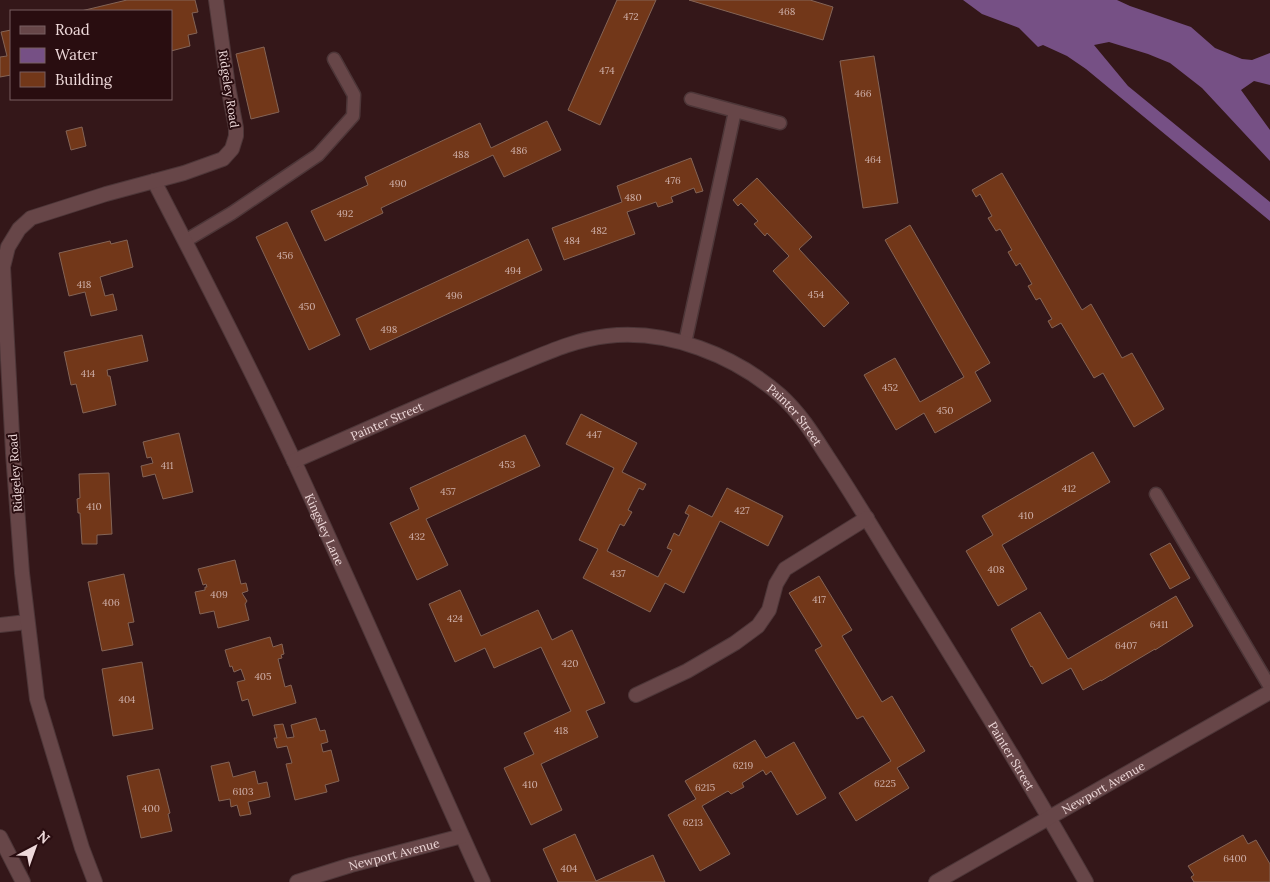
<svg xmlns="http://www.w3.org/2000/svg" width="1270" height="882" viewBox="0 0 1270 882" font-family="Lora,serif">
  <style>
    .water { fill: #765085 }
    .building { fill: #723719; stroke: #846456 }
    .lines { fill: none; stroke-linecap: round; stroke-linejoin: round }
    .service-casing { stroke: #4d3638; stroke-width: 15 }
    .minor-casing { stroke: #4d3638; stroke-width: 16 }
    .tertiary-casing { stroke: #4d3638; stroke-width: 16 }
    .service { stroke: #674648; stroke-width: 12 }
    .minor { stroke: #674648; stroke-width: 14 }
    .tertiary { stroke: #674648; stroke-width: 14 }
    .labels { text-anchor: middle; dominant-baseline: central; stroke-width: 4; stroke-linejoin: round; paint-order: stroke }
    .number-label { font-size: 10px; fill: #cfb0aa }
    .street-label { font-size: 12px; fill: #eed9da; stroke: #290d10 }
  </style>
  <rect width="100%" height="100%" fill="#341719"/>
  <path class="water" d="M963,0H1117L1130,6L1191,27L1215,48L1242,59L1252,60L1270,53V85L1254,81L1241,90L1270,130V161L1202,88L1170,63L1148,54L1109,42L1094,45L1128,86L1270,202V221L1086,69L1067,56L1043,45L1038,47L1019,28L982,14Z"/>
  <path class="building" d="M127,0H195L198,12L192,13L197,33L188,35L190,46L171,51V11H81Z
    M617,0H656L600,125L568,110Z
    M689,0H810L833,7L823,40Z
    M11,30V75L0,77V57L7,56L1,32Z
    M264,47L279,112L251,119L236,54Z
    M874,56L898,203L863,208L840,61Z
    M547,121L561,150L504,177L493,155L381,208L383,213L325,241L311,211L368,185L365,177L480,123L491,148Z
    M82,127L86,146L71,150L66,131Z
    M691,158L703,191L696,193L694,188L671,197L673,202L658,207L656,202L627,212L635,234L564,260L552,228L622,202L617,186Z
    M1002,173L1082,310L1091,304L1122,358L1132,353L1164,409L1134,427L1103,373L1094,378L1061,323L1052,328L1048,321L1052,319L1040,298L1036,300L1028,286L1032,284L1020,263L1016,266L1008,252L1012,250L1000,229L996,231L988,218L992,216L980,194L976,197L972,190Z
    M757,178L812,237L799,249L849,303L824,327L773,271L789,256L767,233L765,236L754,224L758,221L741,203L738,206L733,200Z
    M287,222L340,335L309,350L256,237Z
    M910,225L990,363L975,372L991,401L935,433L924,413L896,430L864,375L895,358L920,402L964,377L885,240Z
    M528,239L542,270L370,350L356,319Z
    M127,240L133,267L100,277L105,296L113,294L117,310L91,316L85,292L69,296L59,253L110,241L111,244Z
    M142,335L148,361L107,370L108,376H110L116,405L83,413L76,384L71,385L64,352Z
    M581,414L637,443L622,472L646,484L643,490L639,488L628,510L632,512L624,526L620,524L607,551L658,577L672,550L667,548L674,533L679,536L689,515L685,513L689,505L712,517L727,488L783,516L768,546L720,521L684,593L665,583L650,612L583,578L598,549L579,540L614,468L566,444Z
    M179,433L193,492L163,499L155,474L143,477L141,466L153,463L151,457L147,458L143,442Z
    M525,435L540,466L426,519L448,565L417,580L390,523L419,509L410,488Z
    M1093,452L1110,482L1002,545L1027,589L998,606L966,551L993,535L982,516Z
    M109,473L112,534L97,535V544H82L80,513H78L77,499L80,498L79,474Z
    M1170,543L1190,578L1170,589L1150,554Z
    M235,560L241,584L246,583L248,591L242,593L247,601L245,604L249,620L218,628L214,611L200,614L195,592L205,590V587H207L206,584L203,585L198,569Z
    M124,574L134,622L128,623L133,645L102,651L88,582Z
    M819,576L852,630L842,636L882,702L892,696L925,751L897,768L909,788L856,821L839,793L891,761L863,716L857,719L815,650L822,646L789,593Z
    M460,590L481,636L538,610L552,640L572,630L605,703L586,711L598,737L541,764L562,810L531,825L504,768L534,754L524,733L571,711L541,647L494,668L485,648L455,662L429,604Z
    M1176,596L1193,626L1155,650V649L1101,681V680L1083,690L1071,668L1042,684L1032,666L1031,667L1011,629L1040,612L1068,659Z
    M270,637L273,647L282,644L284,654L281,655L282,658L278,659L285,687L291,685L296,703L253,716L248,699L242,701L237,682L245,680L241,669L234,672L232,666L230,667L225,650Z
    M142,662L153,729L113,736L102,669Z
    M316,718L320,731L325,730L328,742L321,744L323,752L331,750L339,781L325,785L327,792L295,800L286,764L292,763L287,746L277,748L274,738H277L274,725L283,724L287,738L294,737L291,725Z
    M755,740L766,758L794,742L826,798L797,815L771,771L766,775L763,770L742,783L744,787L731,794L728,791L702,806L730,854L700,871L668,815L696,799L685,781Z
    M229,762L233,777L255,771L258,784L267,782L270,797L248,802L251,814L240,816L237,805L231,807L230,799L219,801L211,766Z
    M159,769L170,813L168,814L172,831L141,838L127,776Z
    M575,834L596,881L653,855L665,882H558L543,849Z
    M1243,835L1248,844L1256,840L1270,864V882H1194L1191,877L1194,875L1188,866Z"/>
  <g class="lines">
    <g class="service-casing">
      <path id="service" d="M691,99L780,123
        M185,241L232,213L318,155L353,116L354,95L334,59
        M685,343L735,111
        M1156,494L1270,687"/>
    </g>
    <g class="minor-casing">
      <g id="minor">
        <path id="s1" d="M154,181C202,274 251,368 295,463C359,602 420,743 483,882"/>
        <path id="s2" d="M294,461C363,431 432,400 502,371C536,358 570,340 607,336C668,329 734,355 780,395C800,413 813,434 827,456C849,489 869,522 889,555C956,663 1023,771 1086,882"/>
        <path d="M0,625L27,622"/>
        <path d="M636,695L687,671L735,643L758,626L769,610L776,584L785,569L867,518"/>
        <path d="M0,837L23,882"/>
        <path d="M95,882L82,848L37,699L22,573L13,453L3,267L8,247L19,229L31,218L106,194L184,173L223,159L232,149L236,136V128L228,86L216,0"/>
        <path id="s3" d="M297,882L351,865L462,836"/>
      </g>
    </g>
    <g class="tertiary-casing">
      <g id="tertiary">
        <path id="s4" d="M936,882L1270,692"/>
      </g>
    </g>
    <use href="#service" class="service"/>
    <use href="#minor" class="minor"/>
    <use href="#tertiary" class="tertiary"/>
  </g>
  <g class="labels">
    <g class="number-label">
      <text x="787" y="11">468</text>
      <text x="631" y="16">472</text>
      <text x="607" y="70">474</text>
      <text x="863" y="93">466</text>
      <text x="519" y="150">486</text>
      <text x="461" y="154">488</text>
      <text x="873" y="159">464</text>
      <text x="673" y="180">476</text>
      <text x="398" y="183">490</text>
      <text x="633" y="197">480</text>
      <text x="345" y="213">492</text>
      <text x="599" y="230">482</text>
      <text x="572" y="240">484</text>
      <text x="285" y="255">456</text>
      <text x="513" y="270">494</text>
      <text x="84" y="284">418</text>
      <text x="816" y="294">454</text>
      <text x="454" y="295">496</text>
      <text x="307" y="306">450</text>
      <text x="389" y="329">498</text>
      <text x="88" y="373">414</text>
      <text x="890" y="387">452</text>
      <text x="945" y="410">450</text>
      <text x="594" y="434">447</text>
      <text x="507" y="464">453</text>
      <text x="167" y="465">411</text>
      <text x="1069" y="488">412</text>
      <text x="448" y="491">457</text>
      <text x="94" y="506">410</text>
      <text x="742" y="510">427</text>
      <text x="1026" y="515">410</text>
      <text x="417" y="536">432</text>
      <text x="996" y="569">408</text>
      <text x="618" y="573">437</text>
      <text x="219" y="594">409</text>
      <text x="819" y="599">417</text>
      <text x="111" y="602">406</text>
      <text x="455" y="618">424</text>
      <text x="1159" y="624">6411</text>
      <text x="1126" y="645">6407</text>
      <text x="570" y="663">420</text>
      <text x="263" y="676">405</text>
      <text x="127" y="699">404</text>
      <text x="561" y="730">418</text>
      <text x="743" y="765">6219</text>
      <text x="885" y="783">6225</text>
      <text x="530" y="784">410</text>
      <text x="705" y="787">6215</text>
      <text x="243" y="791">6103</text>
      <text x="151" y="808">400</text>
      <text x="693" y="822">6213</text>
      <text x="1235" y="858">6400</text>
      <text x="569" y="868">404</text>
    </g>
    <g class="street-label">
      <text transform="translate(229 89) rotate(81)">Ridgeley Road</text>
      <text stroke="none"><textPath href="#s2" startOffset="550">Painter Street</textPath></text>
      <text stroke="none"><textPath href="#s2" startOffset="101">Painter Street</textPath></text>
      <text transform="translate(15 473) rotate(-94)">Ridgeley Road</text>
      <text stroke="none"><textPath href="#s1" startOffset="388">Kingsley Lane</textPath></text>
      <text stroke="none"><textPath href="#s2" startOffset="955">Painter Street</textPath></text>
      <text stroke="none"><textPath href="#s4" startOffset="192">Newport Avenue</textPath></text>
      <text stroke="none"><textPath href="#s3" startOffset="101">Newport Avenue</textPath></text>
    </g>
  </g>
  <rect x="10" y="10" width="162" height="90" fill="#290d10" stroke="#785f61"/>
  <rect x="20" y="26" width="25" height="8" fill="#674648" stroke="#785f61"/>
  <text x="55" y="35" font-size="15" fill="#eed9da">Road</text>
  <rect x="20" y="48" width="25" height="15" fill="#765085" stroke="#785f61"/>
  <text x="55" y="60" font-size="15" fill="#eed9da">Water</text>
  <rect x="20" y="72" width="25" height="15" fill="#723719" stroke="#785f61"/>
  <text x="55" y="85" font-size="15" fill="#eed9da">Building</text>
  <g transform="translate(35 847) rotate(41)" stroke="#290d10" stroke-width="4" paint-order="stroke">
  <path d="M0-4L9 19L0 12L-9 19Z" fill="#eed9da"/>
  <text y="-8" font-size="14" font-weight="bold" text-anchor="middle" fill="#eed9da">N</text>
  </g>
</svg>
